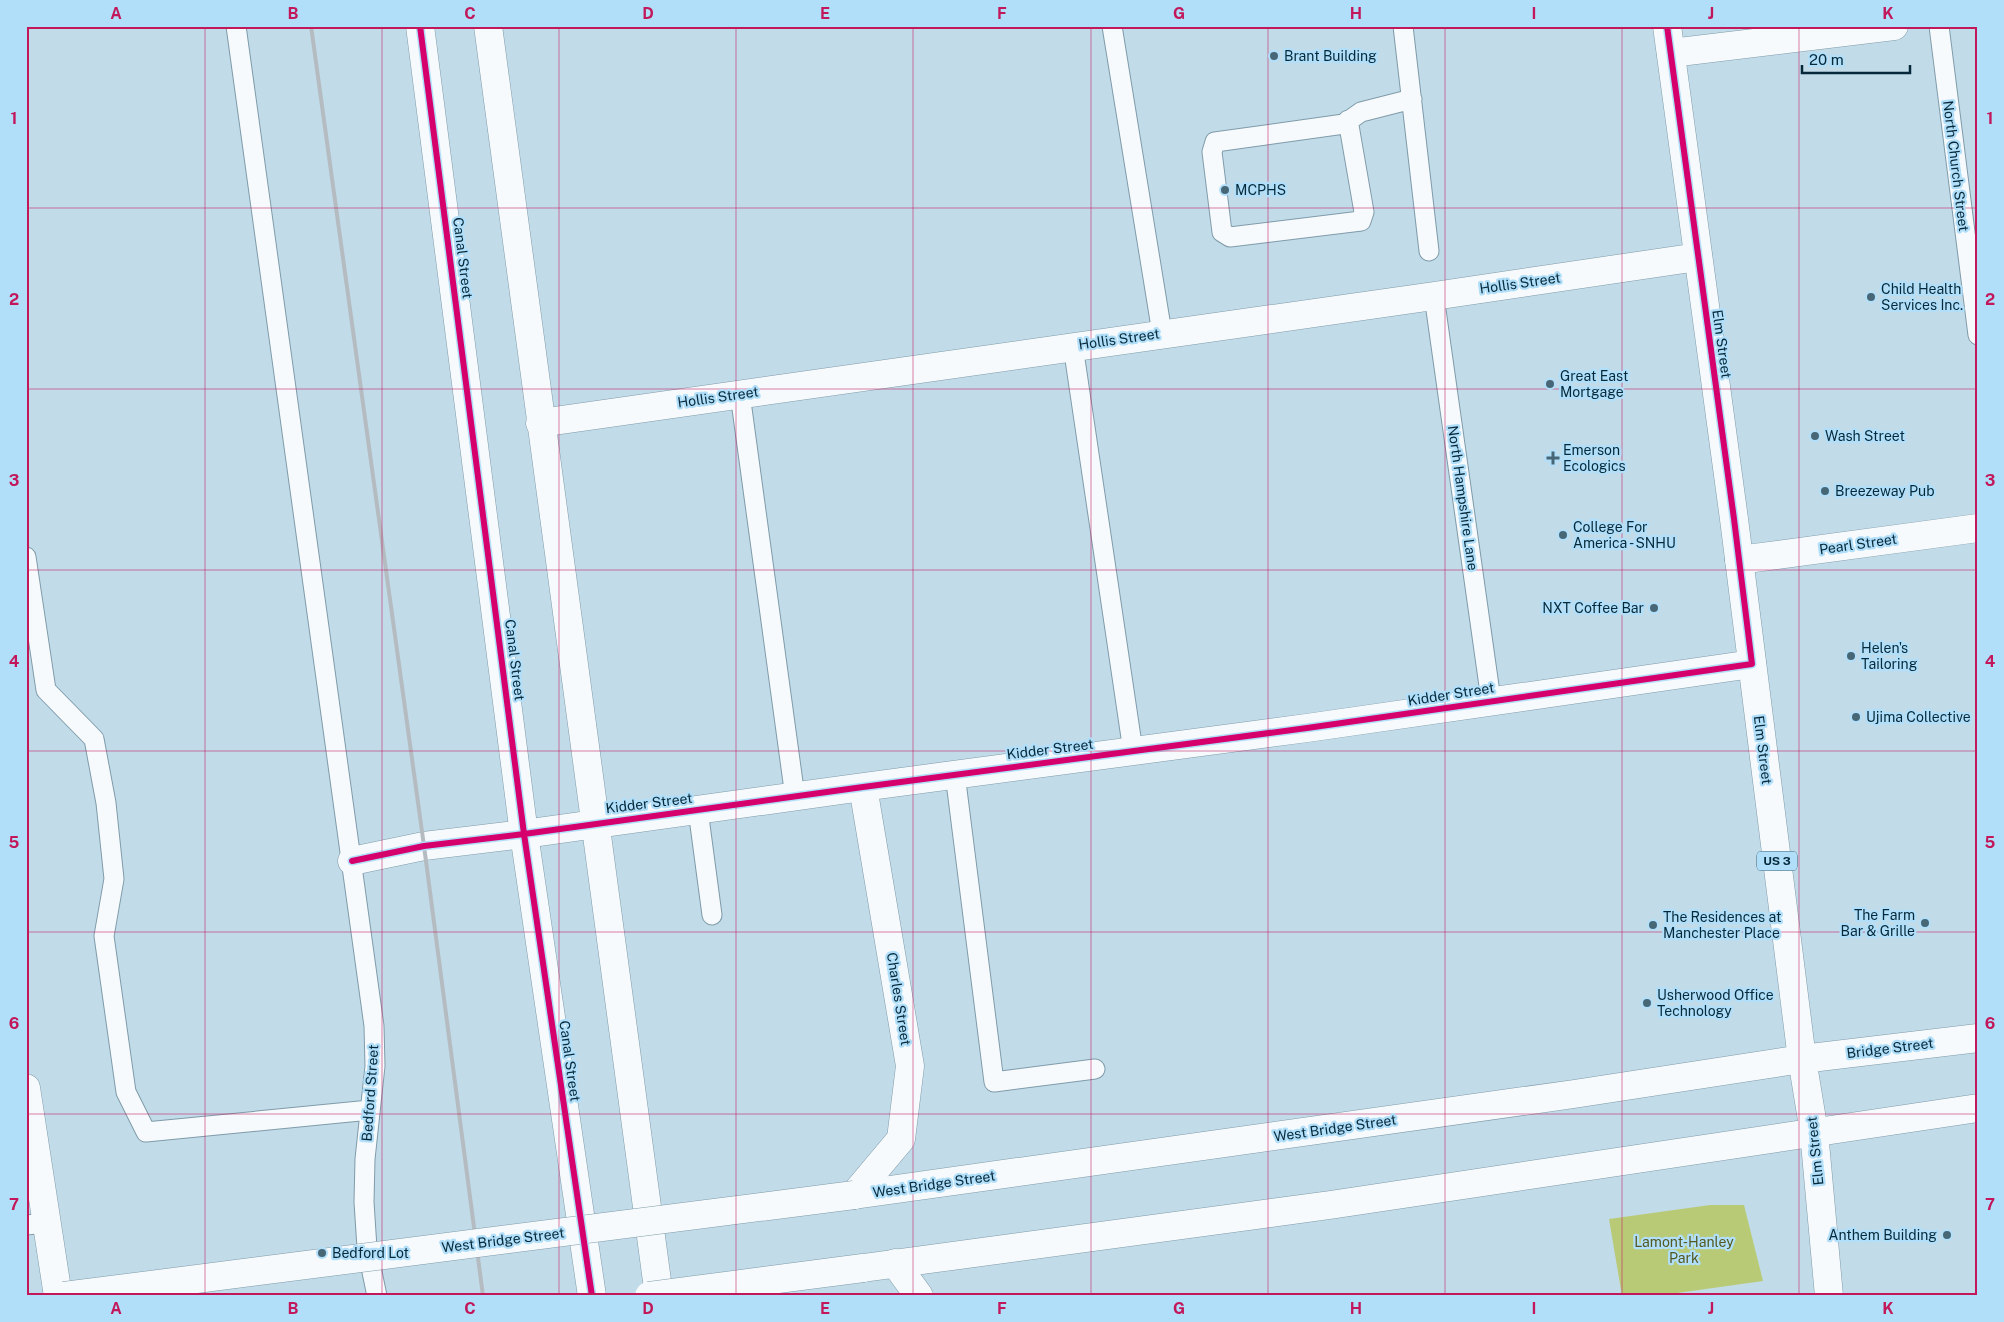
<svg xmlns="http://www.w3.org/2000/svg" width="2004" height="1322" viewBox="0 0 2004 1322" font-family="'Public Sans',sans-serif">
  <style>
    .green { fill: #b9ca77 }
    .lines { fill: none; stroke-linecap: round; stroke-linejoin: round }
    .lane-casing { stroke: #7f9ba9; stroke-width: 21 }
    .street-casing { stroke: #7f9ba9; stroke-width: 29 }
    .secondary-casing { stroke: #7f9ba9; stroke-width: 29 }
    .primary-casing { stroke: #7f9ba9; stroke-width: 29 }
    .lane { stroke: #f6fafc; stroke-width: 19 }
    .street { stroke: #f6fafc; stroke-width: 28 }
    .secondary { stroke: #f6fafc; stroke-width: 28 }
    .primary { stroke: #f6fafc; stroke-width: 28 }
    .rail { stroke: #b4bcc1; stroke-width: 4 }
    .secondary-bridge-casing { stroke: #7f9ba9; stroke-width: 29; stroke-linecap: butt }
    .secondary-bridge { stroke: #f6fafc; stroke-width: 28 }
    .cycleway-casing { stroke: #b1dffa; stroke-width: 9 }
    .cycleway { stroke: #d6006c; stroke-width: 6 }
    .grid { fill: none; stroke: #c2185b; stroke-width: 1; stroke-opacity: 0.55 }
    .poi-dot { fill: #476777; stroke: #b1dffa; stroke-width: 2 }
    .labels { text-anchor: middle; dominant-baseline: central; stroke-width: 4.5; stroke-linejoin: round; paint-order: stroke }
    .shield { fill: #b1dffa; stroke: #396074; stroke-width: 1 }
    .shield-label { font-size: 12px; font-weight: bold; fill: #05293a }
    .poi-label { font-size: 14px; fill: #05293a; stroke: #b1dffa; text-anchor: start }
    .street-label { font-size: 14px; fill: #05293a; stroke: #b1dffa }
    .park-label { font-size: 14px; fill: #545920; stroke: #b1dffa }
    .neatline { fill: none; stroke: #c2185b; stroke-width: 2 }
    .grid-label { font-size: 16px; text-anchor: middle; font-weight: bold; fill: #c2185b }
  </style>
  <rect width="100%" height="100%" fill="#c2dbe9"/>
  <path class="green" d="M1710,1205H1744L1763,1281L1656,1296H1622L1609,1219Z"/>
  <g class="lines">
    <g class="lane-casing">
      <path id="lane" d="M236,26L374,1026L375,1066L365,1159L364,1202L367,1248L377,1296
        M1112,26L1162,333
        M1403,26L1429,251
        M1939,26L1978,335
        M1348,120L1364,212L1361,221L1230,237L1222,232L1212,152L1215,142L1344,124L1361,112L1412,99
        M1434,296L1491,700
        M1073,346L1133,751
        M740,394L795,797
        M26,557L46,690L94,739L106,803L114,879L104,936L126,1092L146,1132L370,1110
        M955,774L994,1082L1095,1069
        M698,810L712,915
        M26,1225L47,1223"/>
    </g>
    <g class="street-casing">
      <path id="street" d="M1671,53L1894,26
        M540,423L1434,296L1698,257
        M1739,560L1978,528
        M352,861L424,846L524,834L863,787L1307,728L1752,664
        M26,1088L58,1296
        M854,1195L901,1139L910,1066L863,787
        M895,1263L919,1296"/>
    </g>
    <g class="secondary-casing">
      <path id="secondary" d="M420,26L524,834L592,1296
        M488,26L659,1296
        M854,1195L1574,1094L1802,1059L1978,1038
        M863,1268L1330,1205L1978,1108"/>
    </g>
    <g class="primary-casing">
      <path id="primary" d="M1667,26L1734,519L1802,1059L1814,1132L1829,1296"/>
    </g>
    <use href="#lane" class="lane"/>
    <use href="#street" class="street"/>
    <use href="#secondary" class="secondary"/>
    <use href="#primary" class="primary"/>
    <path class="rail" d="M311,26L424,846L483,1296"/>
    <g class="secondary-bridge-casing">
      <path id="secondary-bridge" d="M64,1296L854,1195
        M649,1296L863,1268"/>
    </g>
    <use href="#secondary-bridge" class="secondary-bridge"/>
    <g class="cycleway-casing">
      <path id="cycleway" d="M420,26L524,834L592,1296
        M352,861L424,846L524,834L863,787L1307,728L1752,664L1734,519L1667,26"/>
    </g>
    <use href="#cycleway" class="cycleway"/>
  </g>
  <path class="grid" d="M205,26V1296M382,26V1296M559,26V1296M736,26V1296M913,26V1296M1091,26V1296M1268,26V1296M1445,26V1296M1622,26V1296M1799,26V1296M26,208H1978M26,389H1978M26,570H1978M26,751H1978M26,932H1978M26,1114H1978"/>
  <g class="poi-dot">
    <circle cx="1274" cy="56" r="5"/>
    <circle cx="1225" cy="190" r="5"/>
    <circle cx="1871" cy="297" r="5"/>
    <circle cx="1550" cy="384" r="5"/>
    <circle cx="1815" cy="436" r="5"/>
    <path d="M1550.5 450.5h5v5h5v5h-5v5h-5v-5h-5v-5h5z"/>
    <circle cx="1825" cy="491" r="5"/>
    <circle cx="1563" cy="535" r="5"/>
    <circle cx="1654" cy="608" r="5"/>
    <circle cx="1851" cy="656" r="5"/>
    <circle cx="1856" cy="717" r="5"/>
    <circle cx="1925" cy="923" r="5"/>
    <circle cx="1653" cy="925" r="5"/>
    <circle cx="1647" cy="1003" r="5"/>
    <circle cx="1947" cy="1235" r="5"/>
    <circle cx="322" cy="1253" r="5"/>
  </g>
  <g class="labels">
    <rect class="shield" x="1757" y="851.5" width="40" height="19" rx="4"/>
    <g class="shield-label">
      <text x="1777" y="861">US 3</text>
    </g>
    <g class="poi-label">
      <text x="1284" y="56">Brant Building</text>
      <text x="1235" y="190">MCPHS</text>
      <text x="1881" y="289">Child Health<tspan x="1881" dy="16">Services Inc.</tspan></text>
      <text x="1560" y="376">Great East<tspan x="1560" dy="16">Mortgage</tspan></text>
      <text x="1825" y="436">Wash Street</text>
      <text x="1563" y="450">Emerson<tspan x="1563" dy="16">Ecologics</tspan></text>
      <text x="1835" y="491">Breezeway Pub</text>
      <text x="1573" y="527">College For<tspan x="1573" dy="16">America - SNHU</tspan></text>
      <text x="1644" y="608" text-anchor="end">NXT Coffee Bar</text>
      <text x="1861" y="648">Helen's<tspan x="1861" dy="16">Tailoring</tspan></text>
      <text x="1866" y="717">Ujima Collective</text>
      <text x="1915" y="915" text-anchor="end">The Farm<tspan x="1915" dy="16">Bar &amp; Grille</tspan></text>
      <text x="1663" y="917">The Residences at<tspan x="1663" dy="16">Manchester Place</tspan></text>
      <text x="1657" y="995">Usherwood Office<tspan x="1657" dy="16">Technology</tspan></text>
      <text x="1937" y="1235" text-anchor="end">Anthem Building</text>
      <text x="332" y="1253">Bedford Lot</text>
    </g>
    <g class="street-label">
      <text transform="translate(1956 166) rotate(83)">North Church Street</text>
      <text transform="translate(463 258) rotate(83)">Canal Street</text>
      <text transform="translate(1520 283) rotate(-8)">Hollis Street</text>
      <text transform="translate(1119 339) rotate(-8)">Hollis Street</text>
      <text transform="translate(1722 344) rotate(82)">Elm Street</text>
      <text transform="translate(718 397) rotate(-8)">Hollis Street</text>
      <text transform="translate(1463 498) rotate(82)">North Hampshire Lane</text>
      <text transform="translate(1858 544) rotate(-8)">Pearl Street</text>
      <text transform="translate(515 660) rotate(83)">Canal Street</text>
      <text transform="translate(1451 694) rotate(-9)">Kidder Street</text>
      <text transform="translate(1050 749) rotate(-7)">Kidder Street</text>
      <text transform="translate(1763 750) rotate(83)">Elm Street</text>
      <text transform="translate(649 803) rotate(-7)">Kidder Street</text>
      <text transform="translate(899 999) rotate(81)">Charles Street</text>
      <text transform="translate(1890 1048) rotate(-7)">Bridge Street</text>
      <text transform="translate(570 1061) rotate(82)">Canal Street</text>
      <text transform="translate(370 1093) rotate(-86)">Bedford Street</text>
      <text transform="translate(1335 1128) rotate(-8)">West Bridge Street</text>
      <text transform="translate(1815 1151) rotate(-96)">Elm Street</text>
      <text transform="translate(934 1184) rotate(-8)">West Bridge Street</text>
      <text transform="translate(503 1240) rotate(-7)">West Bridge Street</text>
    </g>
    <g class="park-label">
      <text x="1684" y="1242">Lamont-Hanley<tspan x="1684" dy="16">Park</tspan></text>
    </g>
  </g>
  <rect width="2004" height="1322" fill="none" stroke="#b1dffa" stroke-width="55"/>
  <path d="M1802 65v8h108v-8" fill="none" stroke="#05293a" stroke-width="2.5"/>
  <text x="1809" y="65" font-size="15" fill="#05293a" stroke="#b1dffa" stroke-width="4" paint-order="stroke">20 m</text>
  <rect x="28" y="28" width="1948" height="1266" class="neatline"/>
  <g class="grid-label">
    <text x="116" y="19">A</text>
    <text x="293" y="19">B</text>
    <text x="470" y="19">C</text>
    <text x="648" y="19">D</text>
    <text x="825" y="19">E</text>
    <text x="1002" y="19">F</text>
    <text x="1179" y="19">G</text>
    <text x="1356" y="19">H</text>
    <text x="1534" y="19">I</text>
    <text x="1711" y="19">J</text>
    <text x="1888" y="19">K</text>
    <text x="14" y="124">1</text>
    <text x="1990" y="124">1</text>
    <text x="14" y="305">2</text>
    <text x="1990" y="305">2</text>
    <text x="14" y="486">3</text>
    <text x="1990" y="486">3</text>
    <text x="14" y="667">4</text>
    <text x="1990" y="667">4</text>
    <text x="14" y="848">5</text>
    <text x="1990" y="848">5</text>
    <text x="14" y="1029">6</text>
    <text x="1990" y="1029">6</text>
    <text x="14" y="1210">7</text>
    <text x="1990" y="1210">7</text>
    <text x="116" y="1314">A</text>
    <text x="293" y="1314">B</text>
    <text x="470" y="1314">C</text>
    <text x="648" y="1314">D</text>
    <text x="825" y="1314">E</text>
    <text x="1002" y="1314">F</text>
    <text x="1179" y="1314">G</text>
    <text x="1356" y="1314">H</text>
    <text x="1534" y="1314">I</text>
    <text x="1711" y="1314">J</text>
    <text x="1888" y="1314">K</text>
  </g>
</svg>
